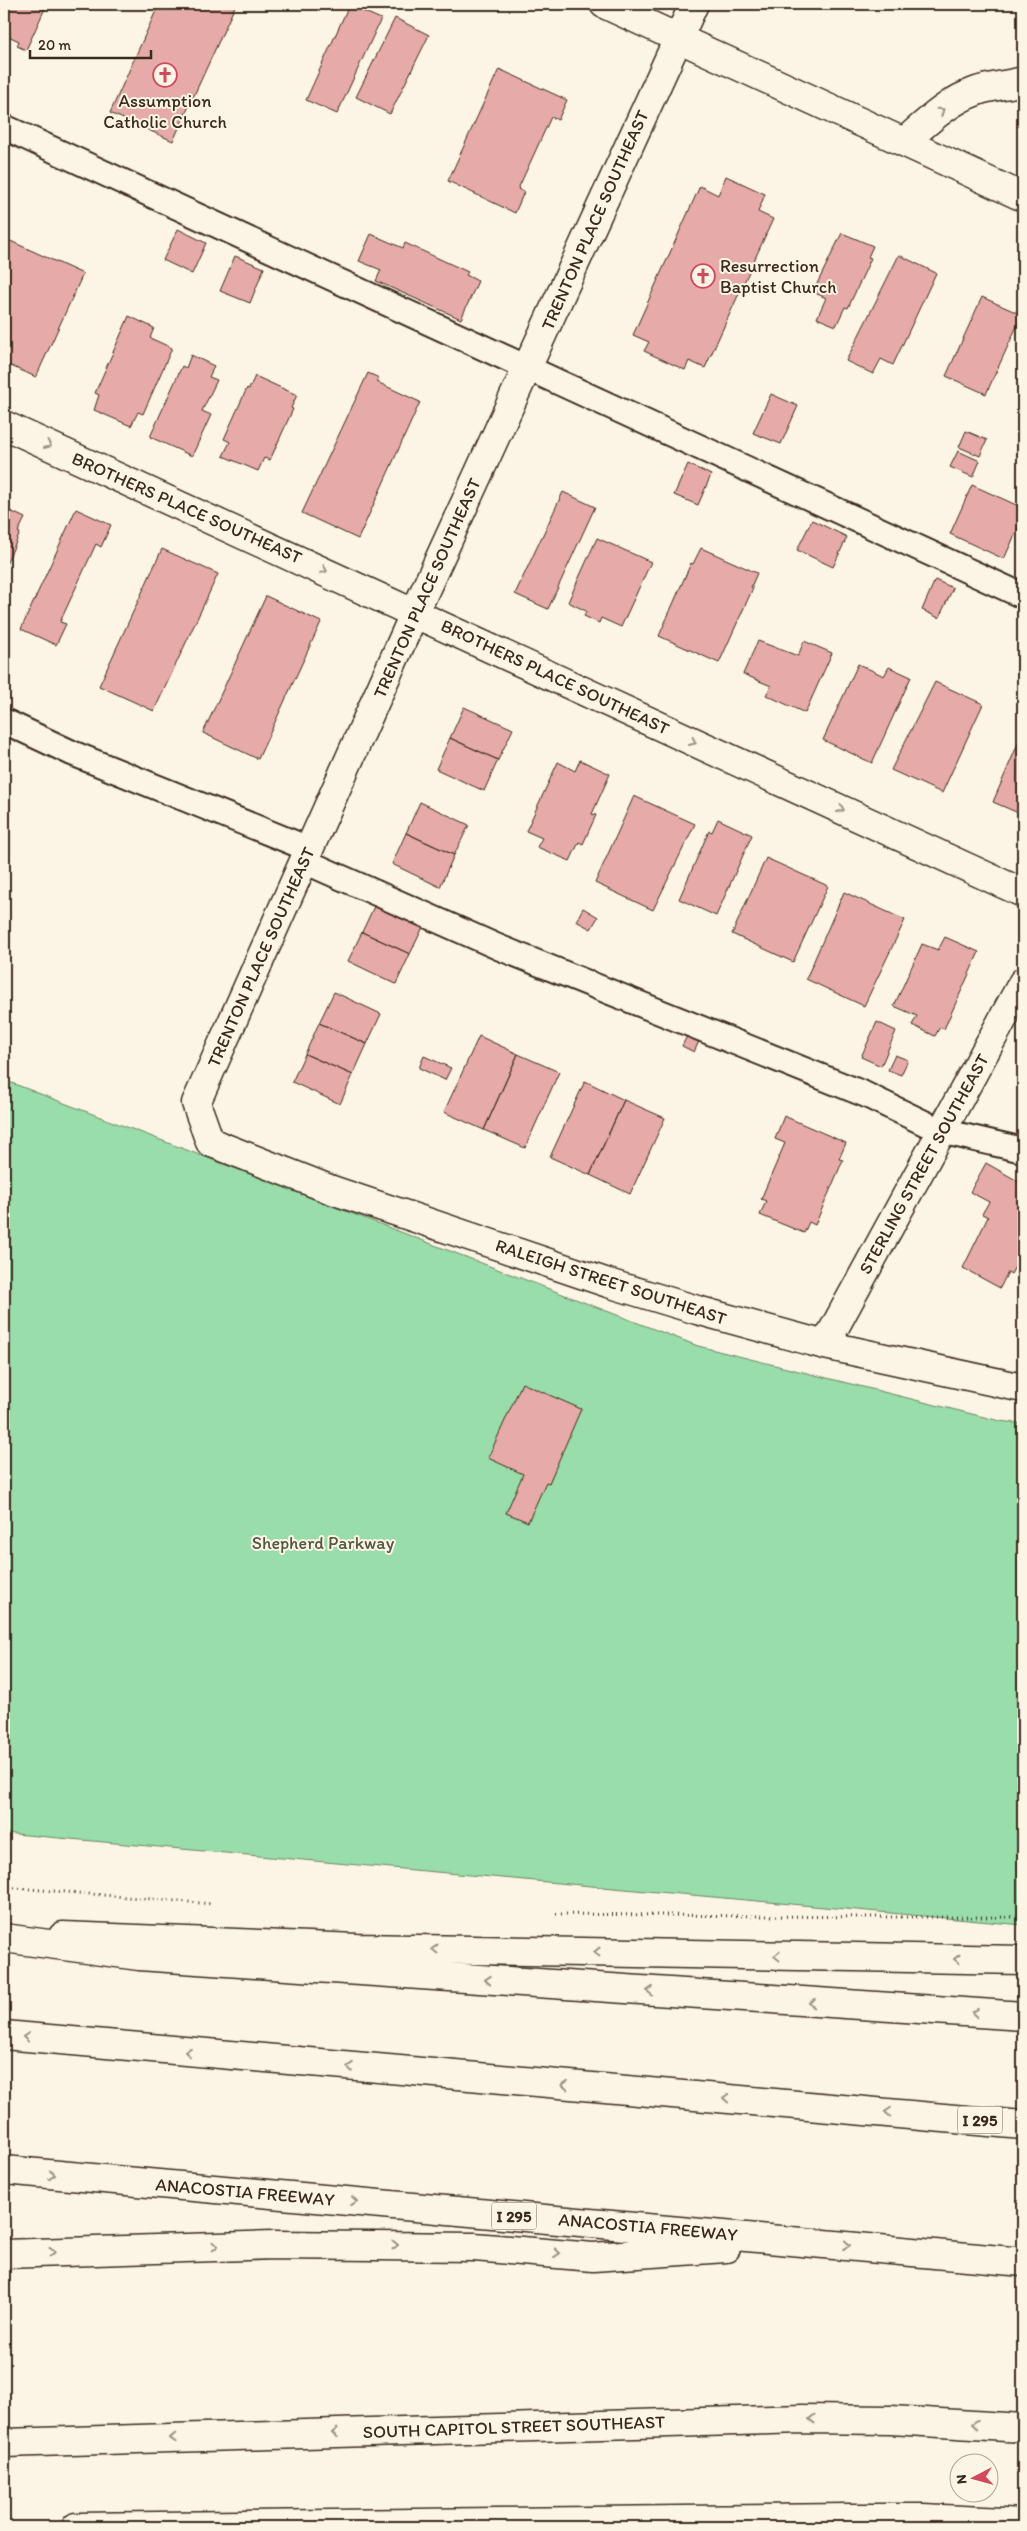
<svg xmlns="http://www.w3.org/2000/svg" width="1027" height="2531" viewBox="0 0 1027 2531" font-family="Itim,sans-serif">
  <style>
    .park { fill: #9da; stroke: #6a8464 }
    .building { fill: #e6aba8; stroke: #3b2a1e }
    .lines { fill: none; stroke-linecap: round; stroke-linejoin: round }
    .service-casing { stroke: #3b2a1e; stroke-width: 28 }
    .minor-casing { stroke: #3b2a1e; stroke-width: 31 }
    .secondary-casing { stroke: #3b2a1e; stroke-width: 31 }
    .primary-casing { stroke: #3b2a1e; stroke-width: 31 }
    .motorway-casing { stroke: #3b2a1e; stroke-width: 31 }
    .path { stroke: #3b2a1e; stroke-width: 3; stroke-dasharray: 1 4; stroke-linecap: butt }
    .service { stroke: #fcf5e5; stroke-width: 24 }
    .minor { stroke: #fcf5e5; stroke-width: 28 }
    .secondary { stroke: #fcf5e5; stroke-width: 28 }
    .primary { stroke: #fcf5e5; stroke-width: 28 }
    .motorway { stroke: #fcf5e5; stroke-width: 28 }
    .oneway { stroke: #9c9082 }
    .labels { text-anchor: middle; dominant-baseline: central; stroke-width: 4; stroke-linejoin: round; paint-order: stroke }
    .shield { fill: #fcf5e5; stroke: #75675a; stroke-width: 1 }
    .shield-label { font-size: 16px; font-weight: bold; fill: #3b2a1e }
    .poi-label { font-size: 18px; fill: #3b2a1e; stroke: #fcf5e5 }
    .street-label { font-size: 18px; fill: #3b2a1e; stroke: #fcf5e5 }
    .park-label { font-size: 18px; fill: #525741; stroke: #fcf5e5 }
  </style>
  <rect width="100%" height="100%" fill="#fcf5e5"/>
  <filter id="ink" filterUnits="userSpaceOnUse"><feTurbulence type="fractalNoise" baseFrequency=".02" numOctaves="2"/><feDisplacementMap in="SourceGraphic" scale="10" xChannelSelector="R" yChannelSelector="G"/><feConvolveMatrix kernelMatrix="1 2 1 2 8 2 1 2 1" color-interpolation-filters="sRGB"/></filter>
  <g filter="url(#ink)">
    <path class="park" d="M4,1080L698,1346L1000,1421L1023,1424V1925L4,1833Z"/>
    <path class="building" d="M4,4H47L26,50L17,46L19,41L4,34Z
      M159,4H236L173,141L110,113Z
      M349,5L381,19L337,114L306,100Z
      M395,18L429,35L390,114L356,97Z
      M499,69L567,100L558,120L551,117L518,189L524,192L515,213L448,181Z
      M726,176L765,194L758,212L773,219L705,368L689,361L685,370L644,351L649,342L633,335L700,186L718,195Z
      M178,229L206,243L192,274L163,260Z
      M842,233L873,246L868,257L871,258L848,308L845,307L836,326L817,318L826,298L813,292Z
      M371,234L403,248L405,243L468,272L466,275L478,281L461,319L376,281L381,270L359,261Z
      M4,238L83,274L36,377L4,363Z
      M899,255L936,273L893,365L881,359L873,374L846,361Z
      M235,256L264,268L250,303L220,291Z
      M982,297L1022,315L986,394L946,376Z
      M129,316L154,328L150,338L172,348L143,414L138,412L131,426L94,410L99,395L95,393Z
      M191,355L214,366L209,377L217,380L202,411L211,415L192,456L150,437L182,366L186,368Z
      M368,373L379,378L377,382L420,402L358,539L302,513Z
      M255,376L297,395L291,408L293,409L270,460L264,458L258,471L223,456L230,442L224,439L247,388L249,389Z
      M771,394L798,406L781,444L753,433Z
      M966,431L987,440L980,456L959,447Z
      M958,451L980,461L973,477L950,467Z
      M688,464L711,475L698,505L674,495Z
      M972,485L1023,508V517L1004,559L950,534Z
      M563,492L595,507L548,609L515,594Z
      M4,508L25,518L18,532L20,533L4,569Z
      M76,509L111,525L101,547L96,544L60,622L66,624L56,645L21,629Z
      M812,520L847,537L833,567L797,550Z
      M597,538L651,562L621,627L601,618L599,623L584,616L586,611L568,602Z
      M701,548L757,573L751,587L753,588L719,663L659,636L691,563L693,564Z
      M162,549L218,574L154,711L99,686Z
      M935,580L953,588L939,618L922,610Z
      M266,596L321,622L258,759L203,733Z
      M758,641L798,656L804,641L832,653L805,713L766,695L771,686L743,674Z
      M858,664L884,676L889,667L911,677L872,763L823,740Z
      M935,682L983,704L942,793L891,770Z
      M464,707L513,729L498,760L450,738Z
      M1023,732V815L993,802Z
      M450,738L498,760L484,791L436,769Z
      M580,760L610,774L592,814L596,815L583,844L579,842L570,861L537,847L542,838L526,831L558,762L575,771Z
      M634,796L695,824L653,910L595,883Z
      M420,802L469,825L454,855L406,833Z
      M718,819L752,835L716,916L679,899L709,831L712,832Z
      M406,833L454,855L440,887L392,864Z
      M766,858L828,886L793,962L732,934Z
      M844,892L905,920L864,1006L806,979Z
      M377,900L425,923L410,954L362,932Z
      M583,908L598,917L591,929L576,921Z
      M362,932L410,954L396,984L348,961Z
      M945,937L979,952L944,1029L940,1027L935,1036L912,1025L917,1016L894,1006L922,944L938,950Z
      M334,992L381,1014L367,1044L319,1023Z
      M877,1022L896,1031L881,1066L861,1057Z
      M319,1023L367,1044L353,1075L305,1054Z
      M689,1032L701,1037L694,1052L682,1046Z
      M479,1036L518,1054L484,1130L444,1112Z
      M305,1054L353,1075L340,1104L292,1082Z
      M518,1054L559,1072L525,1148L484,1130Z
      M895,1055L908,1060L901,1075L888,1070Z
      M424,1056L451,1068L445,1080L419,1068Z
      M585,1081L624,1100L590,1175L550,1157Z
      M624,1100L665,1118L630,1194L590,1175Z
      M784,1116L846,1143L839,1159L843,1160L815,1225L809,1222L804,1233L760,1215L766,1201L761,1199L785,1143L775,1139Z
      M986,1163L1023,1184V1252L1011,1274L1008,1272L1000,1288L963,1268L988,1217L982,1214L989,1202L970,1192Z
      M522,1383L581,1409L549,1483L546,1482L528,1522L506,1513L523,1474L488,1458Z"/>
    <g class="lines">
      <g class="service-casing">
        <path id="service" d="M4,127L1023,596
          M4,721L72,753L309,849
          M304,861L498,947L864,1094L941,1131L1023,1150"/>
      </g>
      <g class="minor-casing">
        <path id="minor" d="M694,4L415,612L196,1103L210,1142L332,1190L608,1283L697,1310L825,1345L1023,1388
          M904,142C926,123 948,101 977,91C992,86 1008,85 1023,81
          M4,425L1023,893
          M825,1345L1023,982"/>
      </g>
      <g class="secondary-casing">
        <path id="secondary" d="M604,4L1023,197"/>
      </g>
      <g class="primary-casing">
        <path id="primary" d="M63,1936L357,1948L1023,1960
          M4,2443L802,2419L891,2420L1023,2428
          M76,2527L848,2518H923L1023,2523"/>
      </g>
      <g class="motorway-casing">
        <path id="motorway" d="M4,1938L139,1956L1023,2016
          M4,2035L1023,2125
          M4,2170L1023,2262
          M4,2254L274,2245L474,2247L593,2257L726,2248"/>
      </g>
      <path class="path" d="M4,1887L213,1904
        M556,1914L867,1917H1023"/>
      <use href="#service" class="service"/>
      <use href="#minor" class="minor"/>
      <use href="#secondary" class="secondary"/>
      <use href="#primary" class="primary"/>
      <use href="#motorway" class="motorway"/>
    </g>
    <defs><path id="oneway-chevron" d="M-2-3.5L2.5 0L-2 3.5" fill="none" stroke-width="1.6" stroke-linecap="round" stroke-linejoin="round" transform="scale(1.25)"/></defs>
    <g class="oneway">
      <use href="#oneway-chevron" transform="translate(941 111) rotate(-34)"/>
      <use href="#oneway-chevron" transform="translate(48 445) rotate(24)"/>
      <use href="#oneway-chevron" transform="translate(324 570) rotate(24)"/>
      <use href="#oneway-chevron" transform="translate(693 742) rotate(25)"/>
      <use href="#oneway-chevron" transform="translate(841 809) rotate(24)"/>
      <use href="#oneway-chevron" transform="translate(435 1949) rotate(-179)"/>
      <use href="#oneway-chevron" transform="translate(597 1952) rotate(-179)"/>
      <use href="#oneway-chevron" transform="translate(777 1956) rotate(-179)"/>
      <use href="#oneway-chevron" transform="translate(957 1959) rotate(-179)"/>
      <use href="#oneway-chevron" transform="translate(488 1980) rotate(-176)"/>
      <use href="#oneway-chevron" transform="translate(650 1991) rotate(-176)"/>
      <use href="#oneway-chevron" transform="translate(812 2003) rotate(-176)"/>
      <use href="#oneway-chevron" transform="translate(975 2013) rotate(-176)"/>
      <use href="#oneway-chevron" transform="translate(26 2037) rotate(-175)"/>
      <use href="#oneway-chevron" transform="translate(188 2052) rotate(-175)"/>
      <use href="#oneway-chevron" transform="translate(350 2067) rotate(-175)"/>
      <use href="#oneway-chevron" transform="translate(565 2085) rotate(-175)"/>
      <use href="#oneway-chevron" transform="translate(726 2098) rotate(-175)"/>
      <use href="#oneway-chevron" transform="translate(888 2112) rotate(-175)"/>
      <use href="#oneway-chevron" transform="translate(52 2175) rotate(5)"/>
      <use href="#oneway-chevron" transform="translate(354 2201) rotate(5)"/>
      <use href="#oneway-chevron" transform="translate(395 2245) rotate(1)"/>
      <use href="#oneway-chevron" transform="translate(847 2245) rotate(5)"/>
      <use href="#oneway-chevron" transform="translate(215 2246) rotate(-2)"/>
      <use href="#oneway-chevron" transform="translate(52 2252) rotate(-2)"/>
      <use href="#oneway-chevron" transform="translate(557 2253) rotate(5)"/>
      <use href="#oneway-chevron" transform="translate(812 2419) rotate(-180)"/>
      <use href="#oneway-chevron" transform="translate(975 2424) rotate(-176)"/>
      <use href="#oneway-chevron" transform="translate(335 2433) rotate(178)"/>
      <use href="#oneway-chevron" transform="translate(173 2438) rotate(178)"/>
    </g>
  </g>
  <defs>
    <g id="church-ring" transform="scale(1.25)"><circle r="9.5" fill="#fcf5e5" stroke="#d1495b" stroke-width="1.5"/><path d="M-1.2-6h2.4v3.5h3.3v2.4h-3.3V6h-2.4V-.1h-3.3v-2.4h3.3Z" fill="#d1495b"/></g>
  </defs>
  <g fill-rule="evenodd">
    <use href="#church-ring" x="165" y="75"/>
    <use href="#church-ring" x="703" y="276"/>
  </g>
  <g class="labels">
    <g class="shield">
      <rect x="957.5" y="2106.5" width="45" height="27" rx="4"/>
      <rect x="491.5" y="2202.5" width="45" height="27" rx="4"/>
    </g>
    <g class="shield-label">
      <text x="980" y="2120">I 295</text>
      <text x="514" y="2216">I 295</text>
    </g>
    <g class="poi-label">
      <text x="165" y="101">Assumption<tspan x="165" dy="21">Catholic Church</tspan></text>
      <text x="720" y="266" text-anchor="start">Resurrection<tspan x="720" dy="21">Baptist Church</tspan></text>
    </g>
    <g class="street-label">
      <text transform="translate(595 220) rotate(-66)">TRENTON PLACE SOUTHEAST</text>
      <text transform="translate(187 508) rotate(24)">BROTHERS PLACE SOUTHEAST</text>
      <text transform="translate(427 588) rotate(-66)">TRENTON PLACE SOUTHEAST</text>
      <text transform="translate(555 677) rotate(25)">BROTHERS PLACE SOUTHEAST</text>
      <text transform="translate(261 957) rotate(-66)">TRENTON PLACE SOUTHEAST</text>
      <text transform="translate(924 1164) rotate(-61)">STERLING STREET SOUTHEAST</text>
      <text transform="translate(611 1282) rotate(18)">RALEIGH STREET SOUTHEAST</text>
      <text transform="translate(245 2192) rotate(5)">ANACOSTIA FREEWAY</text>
      <text transform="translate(648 2227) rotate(5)">ANACOSTIA FREEWAY</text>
      <text transform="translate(514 2427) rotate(-2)">SOUTH CAPITOL STREET SOUTHEAST</text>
    </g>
    <g class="park-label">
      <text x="323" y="1543">Shepherd Parkway</text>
    </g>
  </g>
  <rect width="1027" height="2531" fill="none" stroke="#fcf5e5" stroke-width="20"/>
  <rect x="10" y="10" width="1007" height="2511" fill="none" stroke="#3b2a1e" stroke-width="2" filter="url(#ink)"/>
  <g transform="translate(974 2478) rotate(264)"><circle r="24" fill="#fcf5e5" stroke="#afa495"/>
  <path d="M0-4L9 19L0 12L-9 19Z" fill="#d1495b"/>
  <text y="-8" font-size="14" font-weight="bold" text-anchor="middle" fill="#3b2a1e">N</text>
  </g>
  <path d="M30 50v8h121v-8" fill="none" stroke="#3b2a1e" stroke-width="2.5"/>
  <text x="38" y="50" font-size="15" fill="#3b2a1e" stroke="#fcf5e5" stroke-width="4" paint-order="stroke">20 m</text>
</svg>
